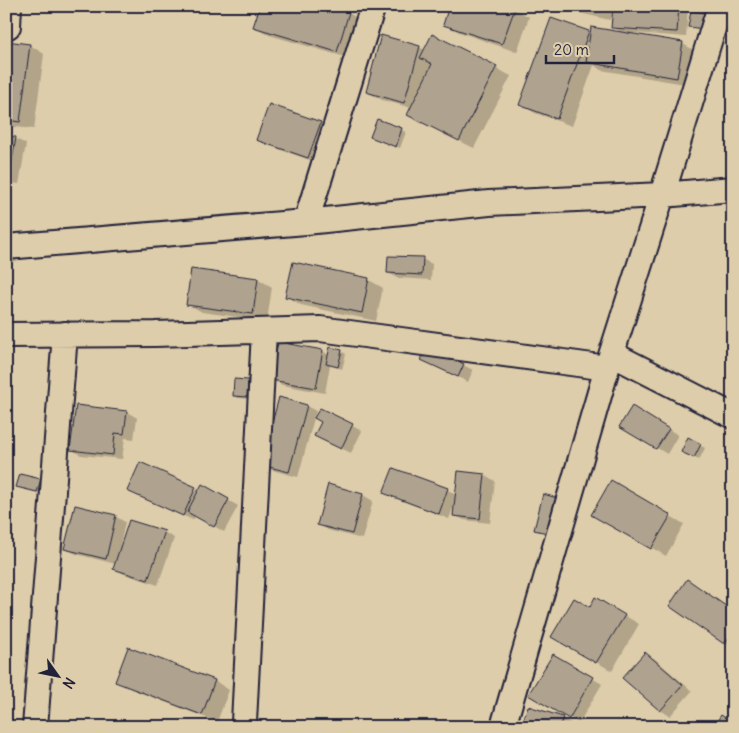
<svg xmlns="http://www.w3.org/2000/svg" width="739" height="733" viewBox="0 0 739 733" font-family="Delius,sans-serif">
  <style>
    .shadow { fill: #0003 }
    .building { fill: #afa38f; stroke: #22223b }
    .lines { fill: none; stroke-linecap: round; stroke-linejoin: round }
    .minor-casing { stroke: #22223b; stroke-width: 28 }
    .minor { stroke: #decdaa; stroke-width: 24 }
  </style>
  <rect width="100%" height="100%" fill="#decdaa"/>
  <filter id="ink" filterUnits="userSpaceOnUse"><feTurbulence type="fractalNoise" baseFrequency=".02" numOctaves="2"/><feDisplacementMap in="SourceGraphic" scale="10" xChannelSelector="R" yChannelSelector="G"/><feConvolveMatrix kernelMatrix="1 2 1 2 8 2 1 2 1" color-interpolation-filters="sRGB"/></filter>
  <g filter="url(#ink)">
    <path class="shadow" d="M325,6L349,13L363,22L352,59L269,35L255,27Z
      M524,6H541L539,11Z
      M564,6L688,7L686,37L634,33V35L683,44L697,52L691,85L601,70L594,65L572,126L535,113L520,105L588,33L591,34L623,33L612,27L613,12H612L610,20L575,12Z
      M515,9L529,17L517,52L459,32L445,24Z
      M433,36L511,76L474,148L423,123L412,108L382,100L367,92L419,47L425,50Z
      M6,42L30,45L44,54L34,129L6,126Z
      M378,121L406,132L400,148L376,139Z
      M320,124L330,129L318,163L267,145L258,139Z
      M6,137L16,139L26,144L19,184L6,182Z
      M422,259L432,264L431,280L398,278L388,273Z
      M258,279L272,287L267,321L202,312L188,304Z
      M369,280L383,288L376,321L301,305L287,296Z
      M322,351L329,355L341,351L346,354L342,369L330,365L325,393L282,385L273,380Z
      M422,360L463,365L473,370L468,382Z
      M236,380L248,381L253,384L251,399L238,398L234,395Z
      M306,406L316,411L298,477L272,470L263,465Z
      M632,407L678,435L667,454L621,426Z
      M320,409L362,431L351,453L326,441Z
      M127,412L137,418L134,439L125,438L122,459L81,455L71,449Z
      M688,439L705,448L699,460L687,454Z
      M141,463L200,491L202,485L238,506L224,532L196,515L193,520L138,496Z
      M393,470L448,490L456,495L485,475L495,481L490,523L464,520L454,515L455,503L449,519L395,498L385,493Z
      M40,480L45,483L42,494L22,489L18,487Z
      M612,482L684,524L666,556L593,514Z
      M329,486L363,495L373,501L362,539L328,530L318,524Z
      M115,516L125,522L120,546H121L164,532L174,538L158,585L124,574L114,568L116,564L76,554L66,549Z
      M687,580L733,611V648L724,643Z
      M596,599L639,624L612,671L553,637L590,609Z
      M129,648L215,681L229,690L217,722L131,689L116,681Z
      M645,653L655,659L692,691L670,716L660,710Z
      M553,655L602,684L579,723L530,694Z
      M562,718L577,727H522Z"/>
    <path class="building" d="M260,6H330L349,12L337,52L253,27Z
      M449,6H511L515,8L502,44L443,25Z
      M567,6H597L596,12Z
      M613,6H679L677,32L611,28Z
      M691,11L714,14L712,30L688,27Z
      M551,18L589,31L557,119L519,105Z
      M591,27L683,42L677,78L586,62Z
      M432,34L497,66L459,141L407,115L432,64L420,58Z
      M381,35L420,46L404,103L366,92Z
      M6,41L30,44L20,122L6,120Z
      M269,104L321,122L308,158L256,140Z
      M377,119L402,128L396,147L370,137Z
      M6,136L16,137L9,179L6,178Z
      M388,256L423,257L422,275L387,273Z
      M293,262L369,278L362,313L285,297Z
      M191,269L258,278L253,314L186,305Z
      M278,342L323,350L316,388L271,380Z
      M330,347L342,350L338,367L326,364Z
      M427,347L464,364L458,377L421,360Z
      M234,379L248,380L247,397L233,396Z
      M279,397L307,405L289,472L261,465Z
      M76,405L127,411L124,434L115,433L113,455L70,450Z
      M632,406L669,429L656,449L619,427Z
      M320,408L353,424L341,449L314,436L321,422L314,418Z
      M688,437L701,444L694,458L681,452Z
      M140,462L196,487L183,516L127,491Z
      M393,468L448,488L439,514L383,493Z
      M458,471L485,474L480,519L453,516Z
      M20,474L41,479L37,492L16,487Z
      M611,480L671,515L651,549L591,515Z
      M202,484L229,499L214,527L187,512Z
      M328,484L363,494L352,534L317,525Z
      M543,494L561,499L552,534L534,530Z
      M75,505L116,515L106,559L64,549Z
      M129,520L165,531L148,580L113,569Z
      M687,579L733,611V632L724,644L669,606Z
      M595,597L625,615L596,663L551,637L574,598L590,607Z
      M128,647L215,680L202,715L115,682Z
      M645,652L683,685L660,711L622,678Z
      M553,654L593,677L569,719L528,695Z
      M528,706L563,717L560,727H521Z
      M721,715L733,723V727H713Z"/>
    <g class="lines">
      <g class="minor-casing">
        <path id="minor" d="M8,26L9,6
          M306,222L373,6
          M6,247L306,222L489,203L662,195L733,189
          M6,335L155,334L320,329L607,368
          M612,354L733,416
          M35,727L65,334
          M243,727L244,722L264,331
          M503,727L607,368L662,195L720,6"/>
      </g>
      <use href="#minor" class="minor"/>
    </g>
  </g>
  <rect width="739" height="733" fill="none" stroke="#decdaa" stroke-width="25"/>
  <rect x="12" y="12" width="714" height="708" fill="none" stroke="#22223b" stroke-width="2" filter="url(#ink)"/>
  <g transform="translate(58 676) rotate(123)" stroke="#decdaa" stroke-width="4" paint-order="stroke">
  <path d="M0-4L9 19L0 12L-9 19Z" fill="#22223b"/>
  <text y="-8" font-size="14" font-weight="bold" text-anchor="middle" fill="#22223b">N</text>
  </g>
  <path d="M546 55v8h68v-8" fill="none" stroke="#22223b" stroke-width="2.5"/>
  <text x="554" y="55" font-size="15" fill="#22223b" stroke="#decdaa" stroke-width="4" paint-order="stroke">20 m</text>
</svg>
